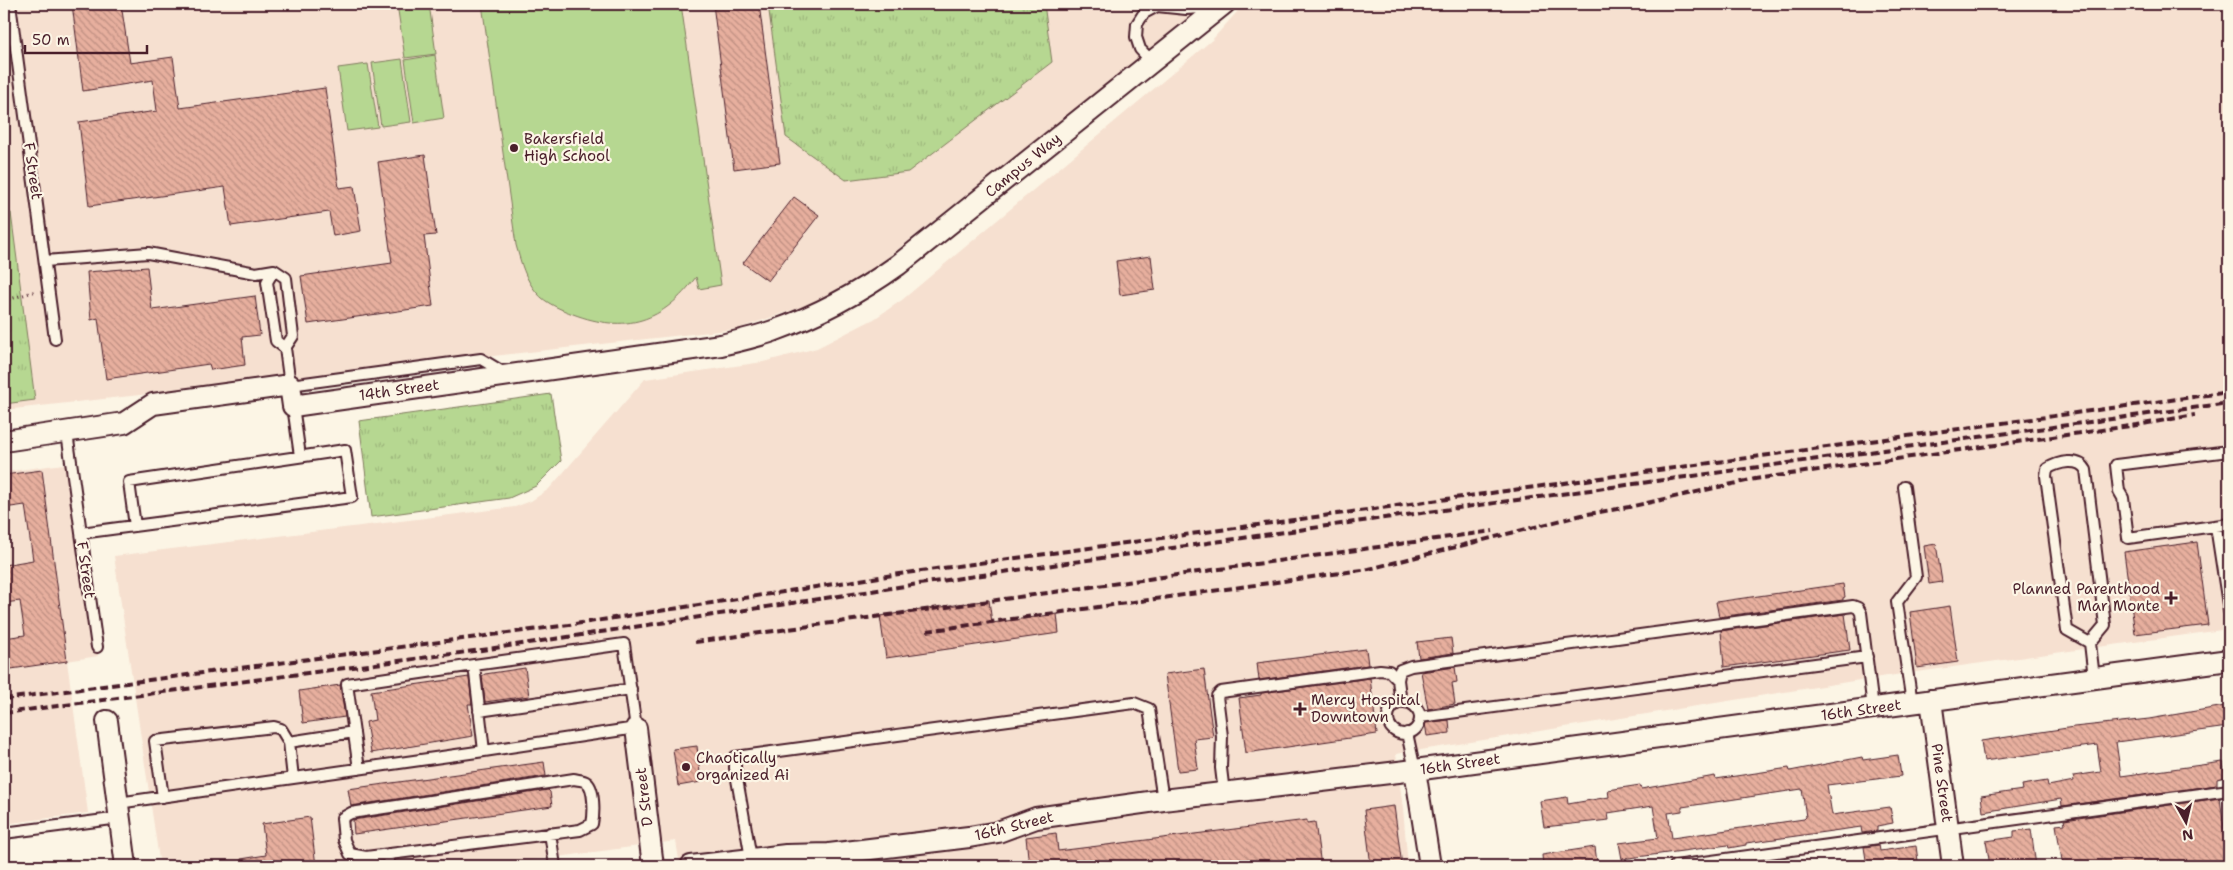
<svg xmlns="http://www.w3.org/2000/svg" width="2233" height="870" viewBox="0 0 2233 870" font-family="'Shantell Sans',sans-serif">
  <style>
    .built { fill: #f6e0d0 }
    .grass { fill: url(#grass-tufts); stroke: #807b5e }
    .pitch { fill: #b6d791; stroke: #807b5e }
    .building { fill: url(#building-back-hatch); stroke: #4a1f2b; fill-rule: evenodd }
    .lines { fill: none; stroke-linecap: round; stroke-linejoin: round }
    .lane-casing { stroke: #4a1f2b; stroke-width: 14 }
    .street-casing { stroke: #4a1f2b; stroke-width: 24 }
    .path { stroke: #4a1f2b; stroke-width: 3; stroke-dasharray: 1 4; stroke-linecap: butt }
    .lane { stroke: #fcf5e5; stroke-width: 10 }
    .street { stroke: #fcf5e5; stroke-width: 20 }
    .rail { stroke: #4a1f2b; stroke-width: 4; stroke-dasharray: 8 4; stroke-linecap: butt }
    .poi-dot { fill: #4a1f2b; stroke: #fcf5e5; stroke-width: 2 }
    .labels { text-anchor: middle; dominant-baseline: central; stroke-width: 4.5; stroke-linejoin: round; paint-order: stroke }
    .poi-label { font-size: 15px; fill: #4a1f2b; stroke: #fcf5e5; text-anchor: start }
    .street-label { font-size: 15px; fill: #4a1f2b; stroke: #fcf5e5 }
  </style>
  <defs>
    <pattern id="grass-tufts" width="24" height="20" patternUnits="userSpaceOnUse" patternTransform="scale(1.25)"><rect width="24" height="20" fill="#b6d791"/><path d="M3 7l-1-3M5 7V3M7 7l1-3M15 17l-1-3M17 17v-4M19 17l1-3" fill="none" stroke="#9eb87d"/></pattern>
    <pattern id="building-back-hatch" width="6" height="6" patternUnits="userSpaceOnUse" patternTransform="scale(1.25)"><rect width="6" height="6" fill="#e7af9e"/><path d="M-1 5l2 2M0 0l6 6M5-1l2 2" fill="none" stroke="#bd8e81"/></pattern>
  </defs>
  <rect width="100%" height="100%" fill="#fcf5e5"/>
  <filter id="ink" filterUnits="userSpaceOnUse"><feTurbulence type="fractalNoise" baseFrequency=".02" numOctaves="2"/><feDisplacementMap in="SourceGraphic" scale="10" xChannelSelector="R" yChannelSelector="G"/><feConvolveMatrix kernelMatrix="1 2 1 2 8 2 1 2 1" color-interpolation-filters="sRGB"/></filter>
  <g filter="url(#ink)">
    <path class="built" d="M4,4H1197L1192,16L858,281L808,305L737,329L4,410Z
      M1244,4H2229V629L1866,679L1396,754L1403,808L1408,866H680L676,841L490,866H160L114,556L515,507L531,501L549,489L645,379L763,362L817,348L874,319L902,300L1212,40Z
      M71,463L98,656L67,661L88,813L4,824V472Z"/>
    <path class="grass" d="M768,4H1044L1052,62L908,172L846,180L786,137Z
      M4,208L11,213L35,400L4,404Z
      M551,394L561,461L536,486L509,498L371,517L359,421Z"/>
    <path class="pitch" d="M397,4H429L436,54L405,58Z
      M482,4H681L721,285L699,289L696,277C663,322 626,334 573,314C562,310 545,303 537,293C525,279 521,263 516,245Z
      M435,55L444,118L414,123L405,60Z
      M402,59L411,122L381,126L372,63Z
      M368,64L378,127L347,131L338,68Z"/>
    <path class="building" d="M72,4H121L130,63L173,57L180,108L325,88L339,188L354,186L361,231L333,236L329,212L231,226L225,187L89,206L79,122L157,111L153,80L83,91Z
      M713,4H759L780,163L734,169Z
      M425,155L436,235L424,236L433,306L308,324L301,276L392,263L378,162Z
      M794,197L819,215L768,281L743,263Z
      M1151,256L1155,290L1120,295L1116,261Z
      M147,267L152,310L255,296L260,335L242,337L245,365L211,370L209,364L106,379L98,318L91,320L87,272Z
      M42,470L67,661L4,670V638L25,635L20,601L4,603V565L33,560L25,505L4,508V475Z
      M2197,542L2208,625L2135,634L2124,552Z
      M1936,544L1942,582L1929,584L1924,546Z
      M1843,584L1845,597L1843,598V600L1719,617L1716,602Z
      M989,600L992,623L1057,614L1059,633L886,658L880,616Z
      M1950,606L1958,662L1917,668L1910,612Z
      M1845,614L1850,650L1724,667L1721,631Z
      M1451,638L1453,653L1419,658L1417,642Z
      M1366,649L1368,665L1259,680L1257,663Z
      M1455,667L1457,682L1452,683L1455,704L1428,709L1421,672Z
      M525,668L529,696L485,702L482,676L485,674Z
      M1204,669L1213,737L1194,739L1198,769L1178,771L1165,674Z
      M469,677L472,704H468L473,736L371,753L366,722L375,720L371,691Z
      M1370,678L1377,734L1246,753L1239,698L1261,695V693Z
      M340,685L345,717L303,723L299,691Z
      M2225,706L2228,727L2116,742L2121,776L2223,762L2225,777L2217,779V785L2062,806L2061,799L1983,812L1981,796L2023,790L2022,785L2047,781L2048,786L2074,781L2073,776L2101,772L2097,745L1984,761L1981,741L2074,727L2149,719Z
      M1449,720L1450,733L1427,736L1425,723Z
      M697,746L701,782L678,786L673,749Z
      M1898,755L1901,776L1827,785L1832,815L1890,807L1893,823L1877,826V831L1862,833L1861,827L1746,843V845L1729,848L1728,845L1622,859L1619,843L1658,838L1653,806L1608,813L1609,820L1544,827L1540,801L1567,797L1568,804L1609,797L1608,790L1640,785L1641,789L1715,776L1716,779L1789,768L1790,771L1862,757L1863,760ZM1802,789L1806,817L1804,819L1672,838L1668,813L1682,811V807Z
      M544,762L546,776L351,806L348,789Z
      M548,790L550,792L552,806L354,834L353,820Z
      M2220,798L2226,843L2229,842V866H2063L2056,825L2065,824L2064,820Z
      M1394,806L1402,866H1371L1364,810Z
      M310,817L316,866H242L241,859L266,855L262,824Z
      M1307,820V823L1315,822L1321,866H1029L1026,837L1056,833L1058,851Z
      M2031,829L2036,866H1990L1986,841L2014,837V831Z
      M1879,845L1880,851L1916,846L1918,861L1883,866H1867L1864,847Z
      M1595,847L1597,863L1574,866H1543L1542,855Z"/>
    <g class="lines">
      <g class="lane-casing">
        <path id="lane" d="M10,4L55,339
          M1152,62L1140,49L1136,37L1137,24L1144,13L1157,6L1186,9L1216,7
          M45,261L148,253L256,273L274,270L286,278L293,336L285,348L290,385L481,359L506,374
          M274,270L267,282L276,341L285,348
          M293,406L300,456
          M67,433L97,647
          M2229,451L2116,465L2119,491L2123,498L2128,538L2229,524
          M1904,487L1916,577L1897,602L1912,703
          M2216,526L2229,611
          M81,533L352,497L345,450L129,482L135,526
          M2090,643L2067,630L2046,476L2047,469C2058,462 2079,457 2086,470L2105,625L2090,643L2094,678
          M1388 718a16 16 0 1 1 32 0a16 16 0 1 1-32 0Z
          M1401,703L1398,680L1400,670L1411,666L1853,606L1858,608L1861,613L1873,708
          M479,711L631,689
          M1420,717L1867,657
          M1407,733L1415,770
          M359,769L347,684L474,665
          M293,778L289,742L354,732
          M574,779C577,780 583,780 586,782C595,787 594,815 592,824L580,830L366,857L350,854L344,840L342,818L351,813Z
          M1224,793L1221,768L1222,736L1217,696L1221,692L1380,670L1389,671L1398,680
          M163,797L155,741L274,727L281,729L289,742
          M118,803L484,751L636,728L624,644L474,665L484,751
          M4,833L120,818
          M550,833L555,866
          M388,854L389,866
          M751,858L735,768V757L1134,703L1149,709L1163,800
          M1675,866L2229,790"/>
      </g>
      <g class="street-casing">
        <path id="street" d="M4,441L124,423L153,404L290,385L293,406L721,345C738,341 756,337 773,331C818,315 859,293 898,265L1224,4
          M1931,700L1953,866
          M107,721L126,866
          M636,728L653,866
          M1415,770L1430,866
          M691,866L786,855L829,854L969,837L998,832L1036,818L1163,800L1415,770L2229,660"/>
      </g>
      <path class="path" d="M4,301L36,291"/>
      <use href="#lane" class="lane"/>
      <use href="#street" class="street"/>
      <path class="rail" d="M927,631L1369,569L1582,515L1629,507L1755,479L2137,425L2195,415
        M695,642L1493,531
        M4,699L569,625L899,574L2229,392
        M4,713L482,650L898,587L1355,522L2229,403"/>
    </g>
  </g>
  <g class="poi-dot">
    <circle cx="514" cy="148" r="5"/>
    <path d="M2168.5 590.5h5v5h5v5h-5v5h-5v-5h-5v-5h5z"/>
    <path d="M1297.5 701.5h5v5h5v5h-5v5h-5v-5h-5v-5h5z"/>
    <circle cx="686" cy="767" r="5"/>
  </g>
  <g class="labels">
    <g class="poi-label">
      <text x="524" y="139">Bakersfield<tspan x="524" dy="17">High School</tspan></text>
      <text x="2160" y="589" text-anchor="end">Planned Parenthood<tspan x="2160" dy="17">Mar Monte</tspan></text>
      <text x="1311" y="700">Mercy Hospital<tspan x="1311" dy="17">Downtown</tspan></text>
      <text x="696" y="758">Chaotically<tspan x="696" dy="17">organized Ai</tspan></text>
    </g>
    <g class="street-label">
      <text transform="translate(1023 165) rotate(-39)">Campus Way</text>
      <text transform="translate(33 171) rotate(82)">F Street</text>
      <text transform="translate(399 390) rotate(-8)">14th Street</text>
      <text transform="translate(86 570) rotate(82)">F Street</text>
      <text transform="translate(1861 710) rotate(-8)">16th Street</text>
      <text transform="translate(1460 764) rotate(-8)">16th Street</text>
      <text transform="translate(1942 783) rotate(82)">Pine Street</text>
      <text transform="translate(644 797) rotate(-97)">D Street</text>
      <text transform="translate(1014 826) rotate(-14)">16th Street</text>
    </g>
  </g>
  <rect width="2233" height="870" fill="none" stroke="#fcf5e5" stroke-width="20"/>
  <rect x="10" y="10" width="2213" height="850" fill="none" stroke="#4a1f2b" stroke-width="2" filter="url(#ink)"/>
  <g transform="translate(2186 822) rotate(172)" stroke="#fcf5e5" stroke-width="4" paint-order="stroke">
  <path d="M0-4L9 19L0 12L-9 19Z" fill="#4a1f2b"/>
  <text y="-8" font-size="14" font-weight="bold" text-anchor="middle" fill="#4a1f2b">N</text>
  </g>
  <path d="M25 45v8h122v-8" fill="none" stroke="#4a1f2b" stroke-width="2.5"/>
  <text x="32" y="45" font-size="15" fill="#4a1f2b" stroke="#fcf5e5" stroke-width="4" paint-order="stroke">50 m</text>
</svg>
